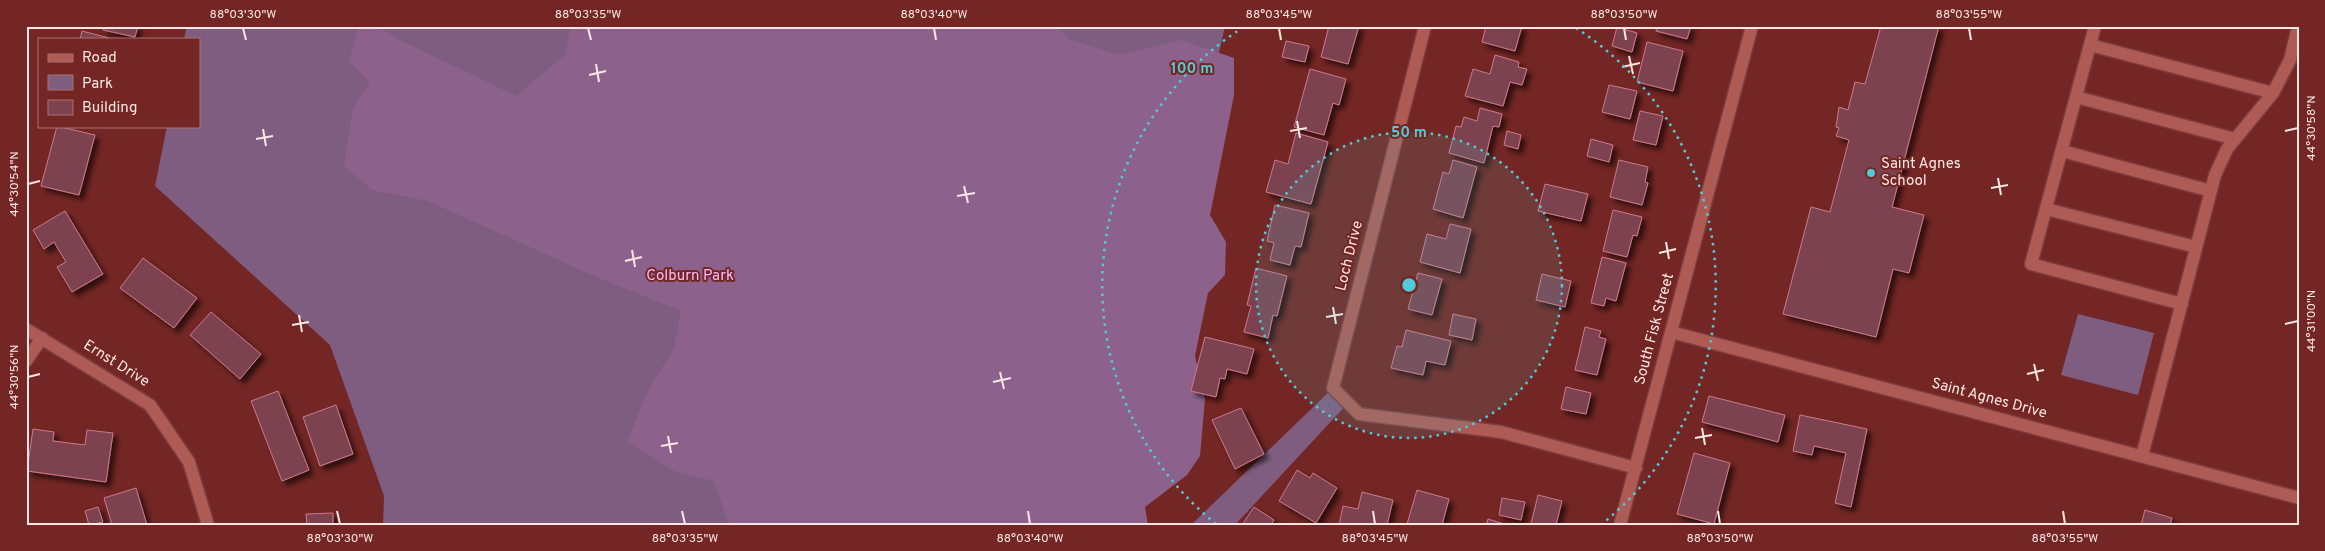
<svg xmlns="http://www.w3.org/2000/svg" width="2325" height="551" viewBox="0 0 2325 551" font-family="Overpass,sans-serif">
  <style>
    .green { fill: #7f5d80 }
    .forest { fill: #8c628d }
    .building { fill: #7d4250; stroke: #ce798c; filter: url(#shadow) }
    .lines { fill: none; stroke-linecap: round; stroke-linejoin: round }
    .minor-casing { stroke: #7c3c3e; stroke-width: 15 }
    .minor { stroke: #ad5b54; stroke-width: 12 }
    .ticks { fill: none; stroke: #fae6e4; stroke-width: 2 }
    .ring { fill: none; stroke: #52cbd9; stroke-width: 2.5; stroke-dasharray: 2.5 5 }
    .poi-dot { fill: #52cbd9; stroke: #732623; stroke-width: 2 }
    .labels { text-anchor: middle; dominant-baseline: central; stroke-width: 4; stroke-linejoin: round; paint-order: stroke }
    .poi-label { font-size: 15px; fill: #fae6e4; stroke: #732623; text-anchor: start }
    .street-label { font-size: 15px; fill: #fae6e4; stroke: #732623 }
    .park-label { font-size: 15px; fill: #fcbbfd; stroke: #732623 }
    .centre { fill: #52cbd9; stroke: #732623; stroke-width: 2.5 }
    .ring-label { font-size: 15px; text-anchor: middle; font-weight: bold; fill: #52cbd9; stroke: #732623; stroke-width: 4; stroke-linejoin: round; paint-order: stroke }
    .neatline { fill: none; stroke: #fae6e4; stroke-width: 2 }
    .ticks-label { font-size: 12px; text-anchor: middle; fill: #fae6e4 }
  </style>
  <defs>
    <filter id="shadow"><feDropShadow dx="4.5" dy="4.5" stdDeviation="2.5" flood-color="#0009"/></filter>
  </defs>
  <rect width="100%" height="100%" fill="#732623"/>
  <path class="green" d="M187,26H1225L1115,525H383L384,496L330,345L155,186L167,126H199V39H184Z
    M2078,314L2154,333L2138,395L2061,375Z
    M1333,388L1348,403L1235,525H1191Z"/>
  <path class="forest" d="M359,26H377L402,41L516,96L565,55L571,26H1055L1071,40L1120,55L1182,40L1234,58V95L1210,215L1226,242L1225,275L1208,293L1195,356L1205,399L1200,456L1187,475L1145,507L1148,525H729L714,481L674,471L627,441L650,387L674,348L681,311L592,275L428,201L372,190L344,166L353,108L370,82L349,61Z"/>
  <path class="building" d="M104,26H138L135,37L103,30Z
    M1329,26H1359L1348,64L1321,57Z
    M1486,26H1522L1515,51L1482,42Z
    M1657,26H1691L1687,39L1656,31Z
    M1881,26H1939L1892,207L1924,215L1909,273L1893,269L1876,337L1783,314L1811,207L1830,212L1849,140L1836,136L1839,128L1836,127L1839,107L1848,110L1855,82L1865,84Z
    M1617,27L1637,33L1632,52L1612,46Z
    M82,31L109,38L108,39H80Z
    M1286,41L1309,46L1305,62L1282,57Z
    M1647,42L1683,51L1673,91L1637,82Z
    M1495,55L1519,62L1518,67L1527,69L1522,85L1510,82L1503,106L1465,96L1473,69L1490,74Z
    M1310,69L1346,79L1339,105L1333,103L1324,135L1294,127Z
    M1609,85L1637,91L1630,119L1602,112Z
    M1480,108L1502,114L1499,127L1493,126L1484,163L1449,153L1456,126L1461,127L1464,117L1477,121Z
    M1640,111L1663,116L1656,145L1633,140Z
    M57,126L95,135L79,195L41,186Z
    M1507,131L1521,135L1518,149L1504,145Z
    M1296,133L1328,142L1311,204L1266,192L1275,160L1288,164Z
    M1591,139L1613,145L1609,162L1587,156Z
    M1453,160L1477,167L1463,218L1433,209L1443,172L1449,174Z
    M1619,160L1648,167L1645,182L1648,183L1642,205L1610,197Z
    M1545,184L1588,194L1581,221L1538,211Z
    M1275,205L1309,213L1301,247L1295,246L1290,265L1270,260L1274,243L1267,241Z
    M1613,210L1642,217L1637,236L1633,235L1627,257L1603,251Z
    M65,211L103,274L72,292L57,267L66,262L54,242L44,249L33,230Z
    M1450,224L1471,229L1460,273L1420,262L1427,234L1446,239Z
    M1602,257L1626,263L1616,301L1606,298L1604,306L1591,303Z
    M143,258L197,298L174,328L120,288Z
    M1256,268L1287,276L1277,316L1273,315L1268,338L1244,332L1251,306L1247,305Z
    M1418,273L1442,279L1432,315L1408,309Z
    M1542,274L1571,281L1565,307L1536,300Z
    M211,312L261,354L240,379L190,335Z
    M1453,314L1476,319L1472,340L1449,335Z
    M1585,327L1601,331L1599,337L1606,339L1597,375L1575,370Z
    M1406,330L1451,341L1445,365L1426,361L1423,375L1391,368L1397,346L1402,347Z
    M1205,337L1254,349L1247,374L1227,369L1225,379L1220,378L1216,397L1191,391Z
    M1566,387L1591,393L1586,414L1561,409Z
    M278,391L309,470L282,481L251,401Z
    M1709,396L1785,415L1778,442L1702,422Z
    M336,405L353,454L320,466L303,417Z
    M1241,408L1264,454L1235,469L1212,420Z
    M1800,415L1867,429L1851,507L1835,503L1846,453L1814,446L1812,455L1793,451Z
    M33,429L54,432L53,441L85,445L87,430L113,433L106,482L27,471Z
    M1694,453L1730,463L1714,524L1677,514Z
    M1297,470L1310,478L1313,473L1337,488L1316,523L1279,501Z
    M136,488L147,525H112L104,498Z
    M1417,490L1449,499L1442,525L1407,524Z
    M1362,492L1393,500L1387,525H1339L1343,506L1358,509Z
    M1538,495L1562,501L1556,525L1531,524Z
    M1502,498L1525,502L1521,520L1499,515Z
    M98,507L103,522L89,525L85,511Z
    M1254,507L1274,520L1271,525H1242Z
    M2145,510L2172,518L2170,525H2141Z
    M333,513V525H307L306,514Z
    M1488,519L1507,525H1486Z"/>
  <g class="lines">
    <g class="minor-casing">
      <path id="minor" d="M1425,26L1333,388L1359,414L1501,432L1636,468
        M2095,26L2031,264L2182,304
        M2090,45L2273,93
        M2076,97L2235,139
        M2062,151L2211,191
        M2046,209L2196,247
        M26,329L150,405L189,462L208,525
        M1671,332L2299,498
        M26,361L42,338
        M2142,456L2215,175L2227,149L2273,93L2290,60L2298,26
        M1620,525L1752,26"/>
    </g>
    <use href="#minor" class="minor"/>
  </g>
  <path class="ticks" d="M243,28L246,40M588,28L591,40M934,28L936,40M1279,28L1281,40M1624,28L1626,40M1969,28L1971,40M1629,56L1633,74M596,64L599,82M1622,67L1640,63M589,75L606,71M1297,121L1300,138M263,129L266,146M1290,131L1307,128M2285,131L2298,128M256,139L273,136M1998,178L2001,195M28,184L40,181M964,186L968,203M1991,188L2008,185M957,196L975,193M1666,242L1669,259M632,250L635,267M1659,253L1676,249M625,261L642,257M1333,307L1336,324M299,315L302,332M1326,317L1343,314M2285,324L2298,321M292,325L309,322M2034,364L2038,381M1000,372L1004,389M2027,374L2044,370M28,377L40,374M993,382L1011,378M1702,428L1705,445M668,436L671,453M1695,438L1712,435M661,446L678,443M337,511L340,524M682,511L685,524M1028,511L1030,524M1373,511L1375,524M1718,511L1720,524M2063,511L2065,524"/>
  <circle cx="1409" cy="285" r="153" fill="#52cbd9" fill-opacity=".12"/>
  <g class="ring">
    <circle cx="1409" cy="285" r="153"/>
    <path d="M1216 524A307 307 0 0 1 1242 28M1576 28A307 307 0 0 1 1602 524"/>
  </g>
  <circle class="poi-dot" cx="1871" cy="173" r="5"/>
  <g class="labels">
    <g class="poi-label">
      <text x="1881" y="164">Saint Agnes<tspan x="1881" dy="17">School</tspan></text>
    </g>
    <g class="street-label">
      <text transform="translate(1350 256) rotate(-76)">Loch Drive</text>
      <text transform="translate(1655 329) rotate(-75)">South Fisk Street</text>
      <text transform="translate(116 364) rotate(32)">Ernst Drive</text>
      <text transform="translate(1989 399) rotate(15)">Saint Agnes Drive</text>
    </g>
    <g class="park-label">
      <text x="690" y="276">Colburn Park</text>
    </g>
  </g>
  <circle cx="1409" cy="285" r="8" class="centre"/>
  <g class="ring-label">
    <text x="1192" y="73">100 m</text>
    <text x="1409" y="137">50 m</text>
  </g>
  <rect width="2325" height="551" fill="none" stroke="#732623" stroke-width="55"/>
  <rect x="38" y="38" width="162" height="90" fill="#732623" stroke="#a97370"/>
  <rect x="48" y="54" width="25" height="8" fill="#ad5b54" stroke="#a97370"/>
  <text x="82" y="62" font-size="15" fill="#fae6e4">Road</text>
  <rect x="48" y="75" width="25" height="15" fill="#7f5d80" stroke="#a97370"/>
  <text x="82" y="88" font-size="15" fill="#fae6e4">Park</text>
  <rect x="48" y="100" width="25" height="15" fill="#7d4250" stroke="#a97370"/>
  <text x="82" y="112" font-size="15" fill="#fae6e4">Building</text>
  <rect x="28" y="28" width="2270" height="496" class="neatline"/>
  <g class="ticks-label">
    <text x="243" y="18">88°03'30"W</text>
    <text x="588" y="18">88°03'35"W</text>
    <text x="934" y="18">88°03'40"W</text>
    <text x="1279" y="18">88°03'45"W</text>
    <text x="1624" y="18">88°03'50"W</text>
    <text x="1969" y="18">88°03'55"W</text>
    <text transform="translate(2311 128) rotate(-90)" y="4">44°30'58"N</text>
    <text transform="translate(14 184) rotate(-90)" y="4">44°30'54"N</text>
    <text transform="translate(2311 321) rotate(-90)" y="4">44°31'00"N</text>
    <text transform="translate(14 377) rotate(-90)" y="4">44°30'56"N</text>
    <text x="340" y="542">88°03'30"W</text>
    <text x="685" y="542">88°03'35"W</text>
    <text x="1030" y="542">88°03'40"W</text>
    <text x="1375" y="542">88°03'45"W</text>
    <text x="1720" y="542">88°03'50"W</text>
    <text x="2065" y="542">88°03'55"W</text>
  </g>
</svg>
